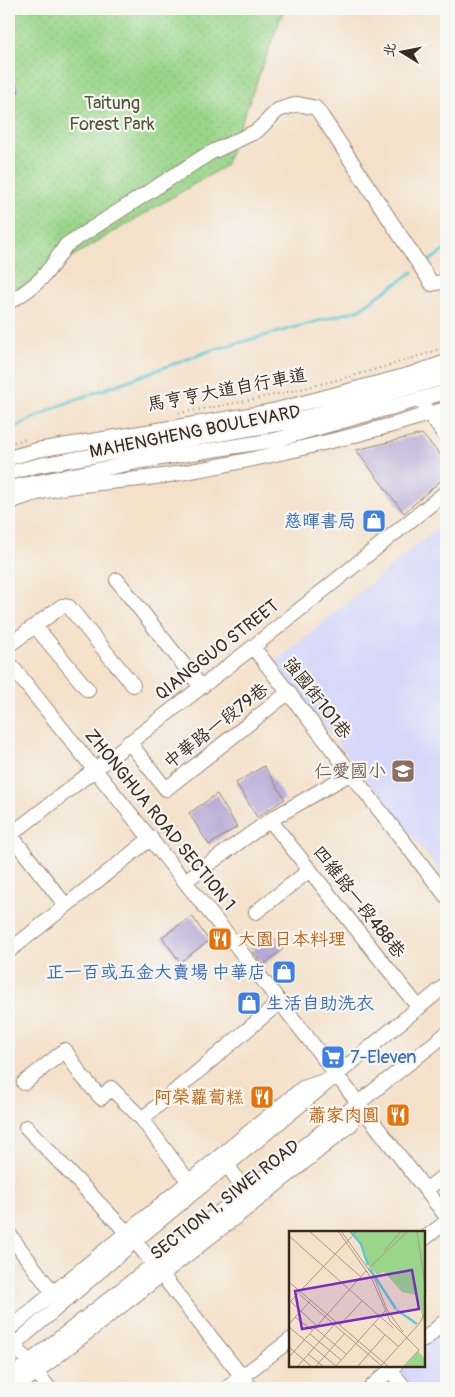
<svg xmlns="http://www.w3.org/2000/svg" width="455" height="1397" viewBox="0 0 455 1397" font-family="Pangolin,'LXGW WenKai TC',sans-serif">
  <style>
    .built { fill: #d5d8f9 }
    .park { fill: url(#park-dots); stroke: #6a8054 }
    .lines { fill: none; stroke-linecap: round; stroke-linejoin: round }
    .stream { stroke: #5dc9d4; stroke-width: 3 }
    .building { fill: #b4a9d5 }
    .minor-casing { stroke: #988674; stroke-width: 16 }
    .path { stroke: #988674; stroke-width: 2; stroke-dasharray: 1 4; stroke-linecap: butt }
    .minor { stroke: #fff; stroke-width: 14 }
    .labels { text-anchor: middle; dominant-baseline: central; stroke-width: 4.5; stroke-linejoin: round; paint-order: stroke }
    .park-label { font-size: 18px; fill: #535539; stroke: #f6f6f2 }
    .street-label { font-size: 18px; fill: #3b2a1e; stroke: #f6f6f2 }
    .shop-label { font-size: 18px; fill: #366cbe; stroke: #f6f6f2; text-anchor: end }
    .education-label { font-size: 18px; fill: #785e54; stroke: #f6f6f2; text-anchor: end }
    .food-label { font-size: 18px; fill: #c56008; stroke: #f6f6f2; text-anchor: end }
    .inset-river { fill: none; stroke: #5dc9d4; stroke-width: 2.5 }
    .inset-road { fill: none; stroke: #aa9885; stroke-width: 1 }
    .view { fill: #7b2cbf; fill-opacity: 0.15; stroke: #7b2cbf; stroke-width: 2.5 }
    .inset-edge { fill: none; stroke: #3b2a1e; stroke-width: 2.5 }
  </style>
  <defs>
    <pattern id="park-dots" width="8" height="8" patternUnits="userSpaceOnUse" patternTransform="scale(1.25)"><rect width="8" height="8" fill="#9ad68a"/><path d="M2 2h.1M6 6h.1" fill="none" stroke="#86b877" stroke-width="1.8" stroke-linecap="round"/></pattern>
  </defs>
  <rect width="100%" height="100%" fill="#f6f6f2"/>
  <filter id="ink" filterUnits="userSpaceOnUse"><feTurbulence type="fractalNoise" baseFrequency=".02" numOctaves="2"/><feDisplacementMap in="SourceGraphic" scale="10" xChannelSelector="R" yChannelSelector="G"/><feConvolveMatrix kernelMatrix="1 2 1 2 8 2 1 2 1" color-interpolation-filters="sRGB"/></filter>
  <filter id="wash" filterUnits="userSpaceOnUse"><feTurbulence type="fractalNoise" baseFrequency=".0096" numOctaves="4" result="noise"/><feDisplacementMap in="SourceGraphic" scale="20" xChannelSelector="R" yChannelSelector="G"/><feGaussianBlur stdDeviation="1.12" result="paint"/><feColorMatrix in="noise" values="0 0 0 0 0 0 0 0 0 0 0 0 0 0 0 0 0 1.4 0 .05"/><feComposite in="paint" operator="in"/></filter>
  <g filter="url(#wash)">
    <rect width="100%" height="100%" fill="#f4e1ca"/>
    <path class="built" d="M446,521V879L274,663Z
      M446,1320V1388H405L395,1366H424V1340Z"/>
    <path class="park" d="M9,9H284L225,166L9,294Z"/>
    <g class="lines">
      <path class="stream" d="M428,262L446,249
        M9,430L61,405L209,351L358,310L413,272"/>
    </g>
    <g id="blocks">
      <path class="building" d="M9,67L19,92L9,99Z
        M422,434L446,461V476L404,513L356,450Z
        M264,766L285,799L257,817L236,783Z
        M217,794L237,827L209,845L189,813Z
        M192,916L209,941L180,962L162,937Z
        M271,934L283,949L263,965L252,950Z"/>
    </g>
  </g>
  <g filter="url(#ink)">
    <use href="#blocks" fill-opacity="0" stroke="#988674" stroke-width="1"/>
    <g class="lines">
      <g class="minor-casing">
        <path id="minor" d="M9,302C39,285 47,274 66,245L208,154L257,131L278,110L298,104L316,108L323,118L432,284L446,281
          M425,408L446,437
          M9,458L37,450L273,411L408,375L446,362
          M9,473L40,465L289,422L446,377
          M9,490L18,486L142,461L275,440L446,392
          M9,503C49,483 123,483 169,475C262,459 356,437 446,409
          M117,580L201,687
          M35,626L88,690
          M9,645L62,606L69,607L133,685
          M253,647L446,896
          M9,663L231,939L446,1216
          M129,742L166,789L289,692
          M270,820L419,1008
          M9,833L66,906
          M9,836L253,647L446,492
          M185,881L270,820L351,773
          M256,912L310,870
          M9,951L151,838
          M24,1083L65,1050L81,1075L101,1098L111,1088L142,1119L189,1182
          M142,1119L280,1002
          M26,1127L135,1241L251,1388
          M228,1165L245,1193
          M426,1190L446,1174
          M9,1234L53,1293
          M424,1239L446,1222
          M9,1329L303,1088L327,1080
          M9,1338L49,1388
          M424,1340L446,1320
          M9,1349L135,1241L446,985
          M390,1370L405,1388
          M9,1378L446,1034
          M16,1388L255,1202L351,1124L358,1105
          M227,1388L290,1340
          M370,1388L395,1366"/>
      </g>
      <path class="path" d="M179,413C270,398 360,377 446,347
        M9,443L27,439"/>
      <use href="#minor" class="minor"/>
    </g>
  </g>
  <defs>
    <g id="shop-square" transform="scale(1.25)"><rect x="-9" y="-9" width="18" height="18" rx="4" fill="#3f7fe0" stroke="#f6f6f2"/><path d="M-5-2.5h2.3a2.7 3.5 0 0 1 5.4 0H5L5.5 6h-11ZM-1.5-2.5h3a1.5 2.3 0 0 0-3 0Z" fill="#fff"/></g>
    <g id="school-square" transform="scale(1.25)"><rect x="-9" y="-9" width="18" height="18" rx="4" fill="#8d6e63" stroke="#f6f6f2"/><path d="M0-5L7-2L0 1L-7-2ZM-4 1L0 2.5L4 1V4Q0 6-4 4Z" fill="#fff"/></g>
    <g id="restaurant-square" transform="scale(1.25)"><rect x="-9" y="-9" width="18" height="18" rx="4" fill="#e8710a" stroke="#f6f6f2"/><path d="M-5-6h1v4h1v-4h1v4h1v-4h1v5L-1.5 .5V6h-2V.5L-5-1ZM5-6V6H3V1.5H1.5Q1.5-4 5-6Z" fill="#fff"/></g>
    <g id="supermarket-square" transform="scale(1.25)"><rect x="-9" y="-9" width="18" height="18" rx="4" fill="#3f7fe0" stroke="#f6f6f2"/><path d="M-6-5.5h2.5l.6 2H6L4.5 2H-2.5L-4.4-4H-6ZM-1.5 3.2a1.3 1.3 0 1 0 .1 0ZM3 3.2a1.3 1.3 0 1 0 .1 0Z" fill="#fff"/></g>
  </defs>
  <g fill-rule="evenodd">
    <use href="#shop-square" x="374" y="521"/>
    <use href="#school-square" x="403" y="771"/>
    <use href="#restaurant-square" x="220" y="939"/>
    <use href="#shop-square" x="284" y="972"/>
    <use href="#shop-square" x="249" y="1003"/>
    <use href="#supermarket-square" x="333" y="1057"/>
    <use href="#restaurant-square" x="262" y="1097"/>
    <use href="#restaurant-square" x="398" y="1115"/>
  </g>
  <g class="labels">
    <g class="park-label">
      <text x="112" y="103">Taitung<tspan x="112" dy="21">Forest Park</tspan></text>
    </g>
    <g class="street-label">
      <text transform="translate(227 390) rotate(-11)">馬亨亨大道自行車道</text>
      <text transform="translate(195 432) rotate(-11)">MAHENGHENG BOULEVARD</text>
      <text transform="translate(217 650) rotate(-38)">QIANGGUO STREET</text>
      <text transform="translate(317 698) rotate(52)">強國街101巷</text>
      <text transform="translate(216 726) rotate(-38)">中華路一段79巷</text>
      <text transform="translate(160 820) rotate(51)">ZHONGHUA ROAD SECTION 1</text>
      <text transform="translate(359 902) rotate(52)">四維路一段488巷</text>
      <text transform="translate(225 1200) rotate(-38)">SECTION 1, SIWEI ROAD</text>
    </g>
    <g class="shop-label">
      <text x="356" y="521">慈暉書局</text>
      <text x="266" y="972">正一百或五金大賣場 中華店</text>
      <text x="266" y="1003" text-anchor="start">生活自助洗衣</text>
      <text x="350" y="1057" text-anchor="start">7-Eleven</text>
    </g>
    <g class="education-label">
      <text x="386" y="771">仁愛國小</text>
    </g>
    <g class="food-label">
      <text x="238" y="939" text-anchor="start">大園日本料理</text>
      <text x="244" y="1097">阿榮蘿蔔糕</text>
      <text x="380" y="1115">蕭家肉圓</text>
    </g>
  </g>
  <g transform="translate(289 1231)">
    <rect width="136" height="136" fill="#f4e1ca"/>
    <path d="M62,0H136V96L128,64L113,61L95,41L88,44L79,34L70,9ZM129,120L136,128V136H115Z" fill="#9ad68a"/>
    <path class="inset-river" d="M61,0L72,13L79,34M81,38L107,78M108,79L128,93"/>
    <path class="inset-road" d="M20,0L72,46M49,0L83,48L101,90L130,119L114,136M52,0L85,46L98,79L114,101M128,0L137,61M0,5L104,97M95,20L112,0M79,38L119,0M0,51L100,136M11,64L94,136M2,71L28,95M0,72L68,0M6,86L23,99M0,93L21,70M84,93L110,116M51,94L73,70M0,96L47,135M26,97L57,123M21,103L52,129M0,116L23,136M19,123L35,136M0,126L77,40M8,136L45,94M26,136L56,102M46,136L96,80M68,136L96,104M91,136L130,93L137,80"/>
    <path class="view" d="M123,39L130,78L13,98L6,60Z"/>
    <rect width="136" height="136" class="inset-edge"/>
  </g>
  <rect width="455" height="1397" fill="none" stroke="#f6f6f2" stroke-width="30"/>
  <g transform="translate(402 52) rotate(280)" stroke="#f6f6f2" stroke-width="4" paint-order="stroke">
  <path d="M0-4L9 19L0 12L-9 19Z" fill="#3b2a1e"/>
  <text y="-8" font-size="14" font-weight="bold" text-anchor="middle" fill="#3b2a1e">北</text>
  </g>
</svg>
